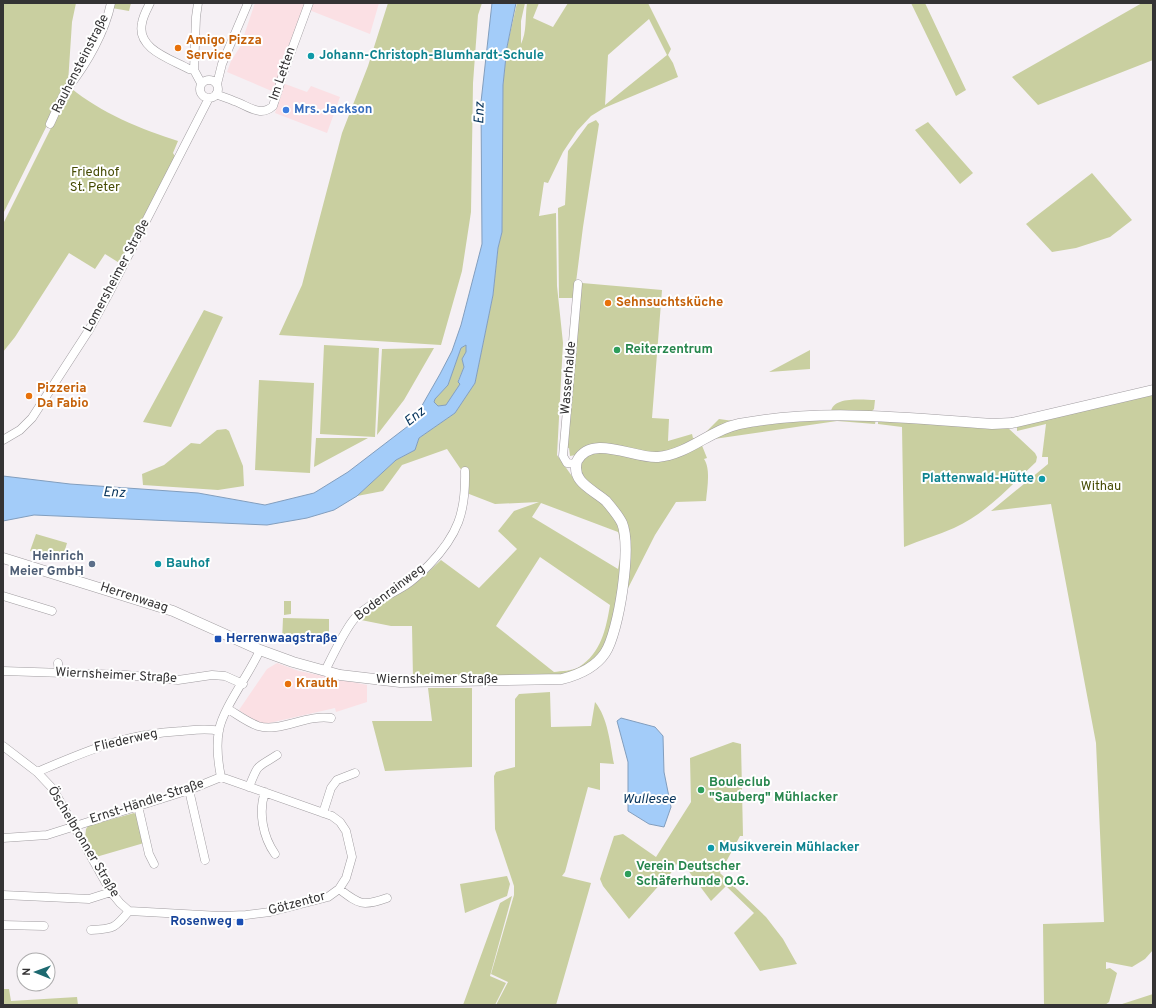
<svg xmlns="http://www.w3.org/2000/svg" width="1156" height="1008" viewBox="0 0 1156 1008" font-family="Overpass,sans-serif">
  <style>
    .commercial { fill: #fbe0e4 }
    .green { fill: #c9cfa0; fill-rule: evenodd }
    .water { fill: #a3ccf9; stroke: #829ebe; fill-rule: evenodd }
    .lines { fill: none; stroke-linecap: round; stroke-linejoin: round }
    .minor-casing { stroke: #a19da1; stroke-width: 9 }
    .major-casing { stroke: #a19da1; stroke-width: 11 }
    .minor { stroke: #fff; stroke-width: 8 }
    .major { stroke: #fff; stroke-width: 10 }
    .food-dot { fill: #e8710a; stroke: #fff; stroke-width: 1.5 }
    .culture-dot { fill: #0f9aa8; stroke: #fff; stroke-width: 1.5 }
    .shop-dot { fill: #3f7fe0; stroke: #fff; stroke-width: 1.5 }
    .leisure-dot { fill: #2e9e5b; stroke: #fff; stroke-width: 1.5 }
    .service-dot { fill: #5c6f8a; stroke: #fff; stroke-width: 1.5 }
    .transit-dot { fill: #1a4fb4; stroke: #fff; stroke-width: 1.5 }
    .labels { text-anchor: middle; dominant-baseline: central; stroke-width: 4; stroke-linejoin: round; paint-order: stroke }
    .food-label { font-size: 13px; font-weight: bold; fill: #c56008; stroke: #fff; text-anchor: start }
    .culture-label { font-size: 13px; font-weight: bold; fill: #0d838f; stroke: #fff; text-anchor: start }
    .street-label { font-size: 13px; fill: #343334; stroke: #fff }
    .shop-label { font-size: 13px; font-weight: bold; fill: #366cbe; stroke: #fff; text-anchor: start }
    .park-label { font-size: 13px; fill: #464b04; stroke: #fff }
    .leisure-label { font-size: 13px; font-weight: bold; fill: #27864d; stroke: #fff; text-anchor: start }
    .service-label { font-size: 13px; font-weight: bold; fill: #4e5e75; stroke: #fff; text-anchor: end }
    .transit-label { font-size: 13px; font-weight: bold; fill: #164399; stroke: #fff; text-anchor: start }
    .water-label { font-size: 14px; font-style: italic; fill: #08355d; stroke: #fff }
  </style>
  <rect width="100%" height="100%" fill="#f5f0f4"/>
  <path class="commercial" d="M255,3H379L370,34L304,8L283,59L277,81L307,92L311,86L340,97L327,133L275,113L281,95L227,72L231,61L240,47Z
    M277,663L299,671L367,685V702L336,712L335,708L265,724L253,720L239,710L267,669Z"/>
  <path class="green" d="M3,3H76L72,22L68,83L3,214Z
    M113,3H131L129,11L112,8Z
    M388,3H482L478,15L473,83L471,212L462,271L441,345L279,335L302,285L342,133L368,66Z
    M517,3H525L521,21V44C527,32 525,17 527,3H539L533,18L553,27L568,3H648L671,49L668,55L673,63L678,77L604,108L591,116L577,131L563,152L548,183L544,182L539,216L556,213L557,286L563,343L557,455L574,479L604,504L620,526L623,562L608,641L592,663L564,676L413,679L412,626H391L356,619L424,576L441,560L479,588L517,549L498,531L514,511L539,502L495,504L464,492V474L447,449L402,465L383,491L357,496L396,460L415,450L419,438L455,413L475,383L493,295L498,248L502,232L503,85L507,47ZM649,19L667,55L605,105L608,55ZM541,503L618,532C622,544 621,556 618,569L532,517ZM540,557L610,605C606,629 601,653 579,667C573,671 561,671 554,672L496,626Z
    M911,3H925L966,90L956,96Z
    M1142,3H1153V60L1038,105L1012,77Z
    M71,88C99,112 143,130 178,141L173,153L176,158L121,264L105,254L95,269L69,253L15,337L3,352V224Z
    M596,120L599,124L583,227L574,298H559L558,208L565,205L568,151L588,124Z
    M928,122L973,173L960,184L915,130Z
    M1092,173L1132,220L1110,237L1076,248L1052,252L1026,224Z
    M582,283L662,290L652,418L669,419L668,441L692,434L693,438H697L696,440L662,454L594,444C587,446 578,448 576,455L570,456L569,448H565L571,409Z
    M204,310L223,317L171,427L143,422Z
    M324,345L379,348L375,437L320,434Z
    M466,345V352L462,359L464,367L458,381L460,384L446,405L438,406L434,402L435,399L448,385L461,348Z
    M434,348L404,400L377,435L382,349Z
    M810,350V369L769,372Z
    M259,380L314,383L310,473L255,470Z
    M1153,392V950L1145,959L1132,967L1106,962V969L1110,968L1117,973L1109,1002L1105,1005H1044L1043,924L1104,922L1096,743L1051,504L991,511L1048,464V457H1042L1046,424L1017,431V425Z
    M875,400L874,409L871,412H831C833,396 863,400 875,400Z
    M719,419L741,422L703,435Z
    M805,419H876L875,424L837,421L714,439L701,443L707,458L704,459C711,469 707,489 706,501L676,502L655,535L621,602L628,535L580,472L581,464L585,456L601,451L649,459L724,431Z
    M878,419L1007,427L1035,453L1037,457L1036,462C1011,485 986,514 954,528C938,535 921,540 904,547L902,427L878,424Z
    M226,429L229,431L243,466L244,486L218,490L143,485L142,474L164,465L191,443L200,444L217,430Z
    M316,438H368L314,467Z
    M36,534L67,543L62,560L30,551Z
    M284,601H291V614L284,615Z
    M283,618L329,619V643L282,642Z
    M428,688H472V767L385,771L372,721H432Z
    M550,692L551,727L591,726L595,702C608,718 610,743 614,764L600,763V790L588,787L565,872L562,876L591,883L556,1005H496L508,982L491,974L514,895V886L495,829L494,776L496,772L515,767V699L519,694Z
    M733,742L741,744L743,836H740L720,873L766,917L783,939L797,964L760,971L734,933L754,913L726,886L711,901L687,869L678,862L665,882L663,881L629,919L603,886L600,879L614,836L623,834L656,857L691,802L690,758Z
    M134,813L137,815L144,843L96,857L85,838L86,829L88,826Z
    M507,876L510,884L507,896L465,913L460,884Z
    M512,896L490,976L506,983L495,1005H463L500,903Z
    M3,989H9L11,1001L77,997L78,1005H3Z
    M1153,994V1005H1119Z"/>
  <path class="water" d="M492,3H516L507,47L503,85L502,232L498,248L493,295L475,383L455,413L419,438L415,450L396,460L357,496L334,510L307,518L267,525L34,515L3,521V476L70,484L198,493L265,505L314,493L348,472L412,423L440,374L452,351L461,325L482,244L481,102ZM466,345V352L462,359L464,367L458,382L460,384L446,405L438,406L434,402L435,399L448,385L461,348Z
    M621,718L655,727L663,736L664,772L671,807L664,827L649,824L628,811V762L617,721Z"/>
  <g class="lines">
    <g class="minor-casing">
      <path id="minor" d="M150,3C147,9 143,16 142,23C136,49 171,59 189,69L194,70L201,83
        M194,70L196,17L198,3
        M200 89a9 9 0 1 1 18 0a9 9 0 1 1-18 0Z
        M217,84L222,64L248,3
        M216,94C222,97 228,98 234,101C247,105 260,118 273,106L284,71L309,3
        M50,124C56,112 61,96 70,85C87,63 105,32 111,3
        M3,440L20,430L32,418L89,330L109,293L209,98
        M576,464L567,463L563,456L578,284
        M3,596L52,611
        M58,663L59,673
        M3,671L126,675L178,680L212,675L225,676L243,684
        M325,671C332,657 345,629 355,618C369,603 389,596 406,585C415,579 422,572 429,565C458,535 466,512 465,471
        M228,709C238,715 247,722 258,726C279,733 307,714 331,718
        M3,746L37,772L53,789L111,892L120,903L129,911L220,916L246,915L270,912L328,897L339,889L346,878L352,857L346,831L340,822L332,816L221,777
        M37,772C89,750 124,734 182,731C194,730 207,728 219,731
        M221,777C218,762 216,745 219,730C223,708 250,673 260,650
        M249,787C259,762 256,769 277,755
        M189,790L205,860
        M265,792C258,812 263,837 275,854
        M138,806L149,854L154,864
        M323,813L331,788L337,780L355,773
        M3,838L47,835L189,790L221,777
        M339,889C359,904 362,907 387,898
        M3,895L89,899L111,892
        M3,925L44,926
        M91,930C114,929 115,928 129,911"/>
    </g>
    <g class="major-casing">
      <path id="major" d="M3,558L173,611L260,650L293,662L340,675L400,682L562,679C578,675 595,668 605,653C619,632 632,547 622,523C618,515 612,508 606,501C592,489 571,482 577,461C592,433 634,459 658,457C689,454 710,430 739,424C823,408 908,418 992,424L1012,423L1153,390"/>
    </g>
    <use href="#minor" class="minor"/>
    <use href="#major" class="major"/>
  </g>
  <g class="food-dot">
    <circle cx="178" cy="48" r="4"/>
    <circle cx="608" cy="303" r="4"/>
    <circle cx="29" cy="396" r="4"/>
    <circle cx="288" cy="684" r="4"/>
  </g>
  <g class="culture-dot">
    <circle cx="311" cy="56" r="4"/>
    <circle cx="1042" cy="479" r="4"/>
    <circle cx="158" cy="564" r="4"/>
    <circle cx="711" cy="848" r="4"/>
  </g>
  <circle class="shop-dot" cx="286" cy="110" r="4"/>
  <g class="leisure-dot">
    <circle cx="617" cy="350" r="4"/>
    <circle cx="701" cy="790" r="4"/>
    <circle cx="628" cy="874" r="4"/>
  </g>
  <circle class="service-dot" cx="92" cy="564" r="4"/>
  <g class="transit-dot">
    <rect x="214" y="635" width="8" height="8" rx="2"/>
    <rect x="236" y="918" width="8" height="8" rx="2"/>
  </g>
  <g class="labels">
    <g class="food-label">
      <text x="186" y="41">Amigo Pizza<tspan x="186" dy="15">Service</tspan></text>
      <text x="616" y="303">Sehnsuchtsküche</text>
      <text x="37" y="389">Pizzeria<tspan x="37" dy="15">Da Fabio</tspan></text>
      <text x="296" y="684">Krauth</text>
    </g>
    <g class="culture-label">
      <text x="319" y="56">Johann-Christoph-Blumhardt-Schule</text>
      <text x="1034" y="479" text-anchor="end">Plattenwald-Hütte</text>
      <text x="166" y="564">Bauhof</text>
      <text x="719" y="848">Musikverein Mühlacker</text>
    </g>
    <g class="street-label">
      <text transform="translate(81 64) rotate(-63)">Rauhensteinstraße</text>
      <text transform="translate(283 74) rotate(-71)">Im Letten</text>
      <text transform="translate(117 276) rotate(-62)">Lomersheimer Straße</text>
      <text transform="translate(569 378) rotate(-85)">Wasserhalde</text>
      <text transform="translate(390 593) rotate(-37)">Bodenrainweg</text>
      <text transform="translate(134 598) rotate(18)">Herrenwaag</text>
      <text transform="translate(116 676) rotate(3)">Wiernsheimer Straße</text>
      <text x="437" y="680">Wiernsheimer Straße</text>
      <text transform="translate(126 741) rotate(-13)">Fliederweg</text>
      <text transform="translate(147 802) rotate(-18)">Ernst-Händle-Straße</text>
      <text transform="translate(83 842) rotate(59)">Öschelbronner Straße</text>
      <text transform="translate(297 904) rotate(-15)">Götzentor</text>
    </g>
    <g class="shop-label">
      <text x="294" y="110">Mrs. Jackson</text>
    </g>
    <g class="park-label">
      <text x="95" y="173">Friedhof<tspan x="95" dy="15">St. Peter</tspan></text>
      <text x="1101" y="487">Withau</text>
    </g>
    <g class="leisure-label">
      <text x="625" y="350">Reiterzentrum</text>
      <text x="709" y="783">Bouleclub<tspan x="709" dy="15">"Sauberg" Mühlacker</tspan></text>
      <text x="636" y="867">Verein Deutscher<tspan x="636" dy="15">Schäferhunde O.G.</tspan></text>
    </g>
    <g class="service-label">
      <text x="84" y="557">Heinrich<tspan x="84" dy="15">Meier GmbH</tspan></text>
    </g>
    <g class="transit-label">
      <text x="226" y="639">Herrenwaagstraße</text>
      <text x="232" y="922" text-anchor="end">Rosenweg</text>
    </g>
    <g class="water-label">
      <text transform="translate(480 113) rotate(-89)">Enz</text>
      <text transform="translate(415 417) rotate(-38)">Enz</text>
      <text transform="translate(114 493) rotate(3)">Enz</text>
      <text x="649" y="799">Wullesee</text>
    </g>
  </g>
  <rect width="1156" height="1008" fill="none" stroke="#343334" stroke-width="8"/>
  <g transform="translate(36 972) rotate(271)"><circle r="19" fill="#ffffff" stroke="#aeadae"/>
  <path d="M0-3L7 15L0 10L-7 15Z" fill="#1d6970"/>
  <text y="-6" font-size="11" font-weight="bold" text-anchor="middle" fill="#343334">N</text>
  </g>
</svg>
